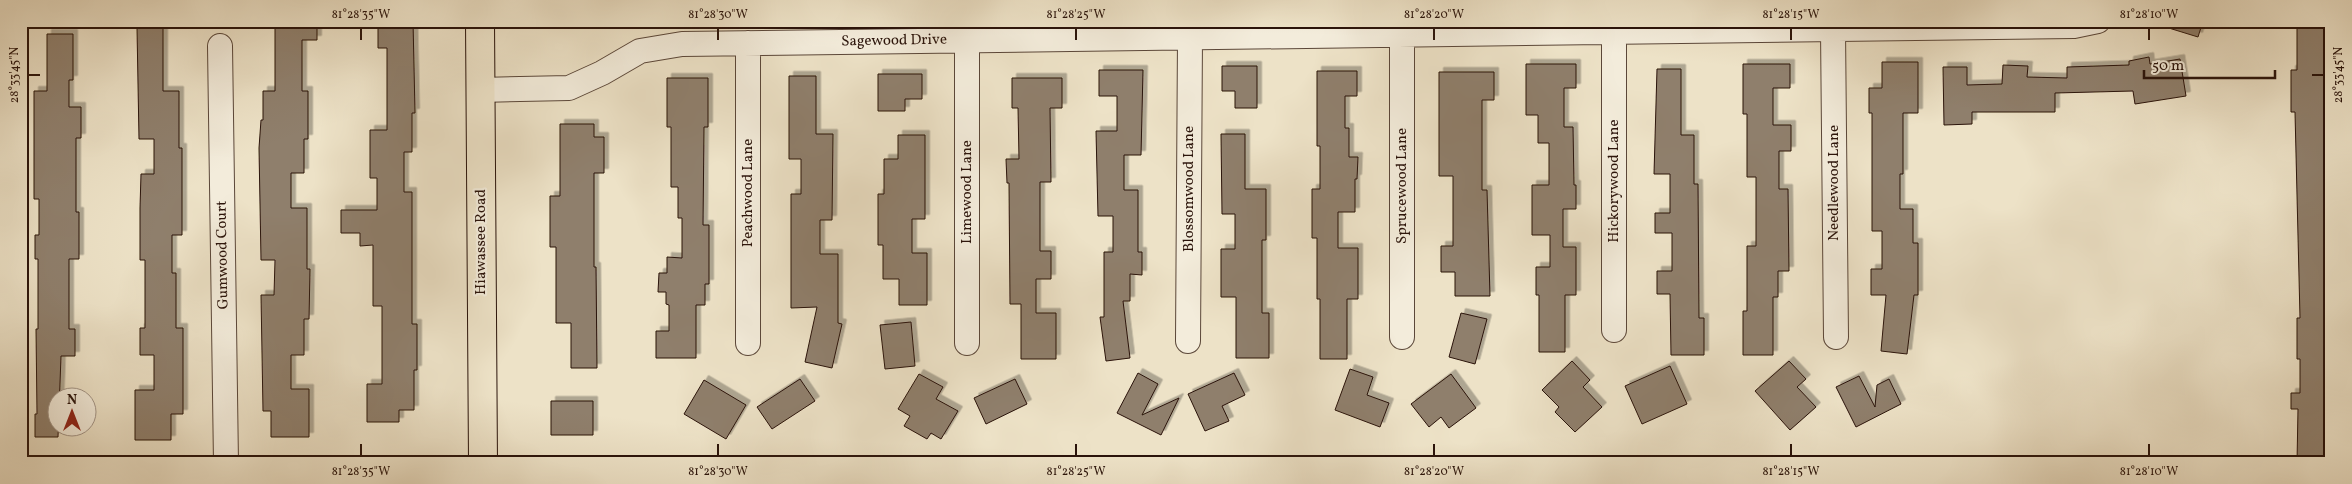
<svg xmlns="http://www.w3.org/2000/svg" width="2352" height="484" viewBox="0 0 2352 484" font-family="Vollkorn,serif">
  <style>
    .building { fill: #8f7f6c; stroke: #2a130a; filter: url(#shadow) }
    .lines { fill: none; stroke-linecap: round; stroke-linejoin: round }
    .minor-casing { stroke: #5b4739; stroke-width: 26 }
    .major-casing { stroke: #2a130a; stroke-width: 30 }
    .minor { stroke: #f3ecdb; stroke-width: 24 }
    .major { stroke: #ede2c7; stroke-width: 28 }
    .ticks { fill: none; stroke: #2a130a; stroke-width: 2 }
    .labels { text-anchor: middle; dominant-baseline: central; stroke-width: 4.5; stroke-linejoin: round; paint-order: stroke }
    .street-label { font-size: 15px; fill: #2a130a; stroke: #f3ecdb }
    .neatline { fill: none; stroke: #2a130a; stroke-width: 2 }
    .ticks-label { font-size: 12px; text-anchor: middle; fill: #2a130a }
  </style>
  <defs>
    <filter id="shadow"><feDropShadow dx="4.5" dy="-4.5" stdDeviation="0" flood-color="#0004"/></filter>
  </defs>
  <rect width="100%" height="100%" fill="#ede2c7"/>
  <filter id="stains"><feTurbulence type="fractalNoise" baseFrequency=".004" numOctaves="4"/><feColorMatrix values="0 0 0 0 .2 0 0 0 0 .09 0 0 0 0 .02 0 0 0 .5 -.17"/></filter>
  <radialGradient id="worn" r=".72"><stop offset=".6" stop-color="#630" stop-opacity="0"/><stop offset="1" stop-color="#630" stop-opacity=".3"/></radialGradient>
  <path class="building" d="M378,21H413L415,113H412V152H404V192H412V324H417V370H414V410H399V422H367V384H382V306H373V245L360,246V233H341V210H377V178H370V130H387V48H378Z
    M2159,21H2203L2198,37L2159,25Z
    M2297,21H2324L2325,463H2297L2298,409H2291V393H2300V359H2297V318H2300L2295,112H2291V70H2297Z
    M275,25H317V40H302V91H308V139H304V173H291V208H307V269H310L309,319H304V355H291V389H309V437H271V411H263L261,295H274L275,260H261L259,148L261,120H263V91H275Z
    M137,28H163V91H179V148H182V235H172V273H176V328H183V414H171V440H135V390H154V355H140V328H145V260H140V208L141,174H154V139H139Z
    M47,34H73V80H69V107H81V138H76V212H79V259H69V329H75V356H61L58,437H35V414H37L36,329H38V259H35V235H39V199H34V91H47Z
    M2149,57L2150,64L2180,59L2186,96L2135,104L2133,91L2055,93V112H1972V124L1944,125L1943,67H1967V85L2002,84L2003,65L2028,66L2027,77L2067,78V67L2129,65V61Z
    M1882,62H1918V113H1903V174H1900V209H1913V243H1918V295H1914L1907,354L1881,351L1886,295H1871V269H1882V231H1872V113H1869V88H1882Z
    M1526,64H1576V88H1564V127H1573L1574,185H1576V209H1563V247H1576V295H1565V352H1539V295H1536V267H1550V235H1532V185H1549V143H1538V115H1526Z
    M1743,64H1790V88H1773V125H1791V151H1779V189H1788L1789,271H1778V297H1773V355H1743V311H1747V246H1756V177H1747V114H1743Z
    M1222,66H1257V108H1235V91H1222Z
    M1657,69H1681V135H1694V184H1698L1699,318H1704V355H1671L1670,294H1657V271H1672V233H1655V213H1670V174H1654Z
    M1099,70H1143L1141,155H1124V190H1138V252H1142V275L1130,274V301H1123L1130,358L1106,361L1100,317H1104V252H1113V216H1098L1096,131H1117V96H1099Z
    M1317,71H1357V96H1345V128H1349V157H1358L1357,179H1355V212H1338V248H1358V299H1347V359H1320V299H1317V238H1312V189H1320V146H1317Z
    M1439,72H1494V100H1482V190H1487L1490,296H1455V272H1441V246H1453V176H1439Z
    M878,74H922V99H905V111H878Z
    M789,76H816V134H833L832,220H820V254H838V323L842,324L832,368L805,362L817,307L791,308V194H801V159H789Z
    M667,78H708V127H704L703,225H709V284H705V305H696V358H656V331H669V305L666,304V292H658L659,273H667V257L682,258V218H678V187H671V127H667Z
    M1012,78H1062V108H1050L1051,182H1040V251H1051V279H1036V313H1056V359H1021V304H1010L1009,183H1007L1006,159H1019L1018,108H1012Z
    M560,124H594V137H604V173H594V267H596L597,368H571V323H556V247H550V196H560Z
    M1221,134H1245V189H1266V240H1262V313H1269V358H1236V297H1221V249H1235V214H1222Z
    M898,135H925V219H912V253H927V305H899V279H883V245H878V194H884V159H898Z
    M1461,313L1487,319L1475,364L1449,357Z
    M911,322L915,366L885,369L880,325Z
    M1572,361L1590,380L1583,387L1602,407L1575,432L1555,412L1559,407L1542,390Z
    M1789,361L1806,379L1797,387L1816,407L1790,430L1755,391Z
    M1670,366L1687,404L1642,424L1625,386Z
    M1350,369L1373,377L1367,395L1389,403L1380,427L1335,410Z
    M1138,373L1158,384L1142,415L1179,398L1161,435L1117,413Z
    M1234,373L1245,395L1222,406L1229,421L1205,431L1188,394Z
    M919,374L943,387L936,399L958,411L941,439L931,433L927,439L904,426L910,416L898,409Z
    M1451,374L1476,408L1449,428L1441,417L1429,427L1411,404Z
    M1859,376L1875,407L1877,385L1889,379L1901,404L1856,427L1836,387Z
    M800,379L815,401L772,429L757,407Z
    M1015,379L1027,404L986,424L974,398Z
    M704,380L746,405L726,439L684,414Z
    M551,401H593V435H551Z"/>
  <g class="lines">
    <g class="minor-casing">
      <path id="minor" d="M1833,30L1836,337
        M1614,32V330
        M1402,35V337
        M967,40V343
        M748,43V343
        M220,46L226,463
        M480,90L569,88L602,73L640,51L682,44L2074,26L2098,21
        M1188,341L1190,38"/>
    </g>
    <g class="major-casing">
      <path id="major" d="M480,21L483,463"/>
    </g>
    <use href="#minor" class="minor"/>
    <use href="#major" class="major"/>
  </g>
  <path class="ticks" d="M361,28V40M718,28V40M1076,28V40M1434,28V40M1791,28V40M2149,28V40M28,75H40M2312,75H2324M361,444V456M718,444V456M1076,444V456M1434,444V456M1791,444V456M2149,444V456"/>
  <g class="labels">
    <g class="street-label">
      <text transform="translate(894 41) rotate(-1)">Sagewood Drive</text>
      <text transform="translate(1614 181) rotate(-90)">Hickorywood Lane</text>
      <text transform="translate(1834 183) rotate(-90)">Needlewood Lane</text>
      <text transform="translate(1402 186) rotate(-90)">Sprucewood Lane</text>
      <text transform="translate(1189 189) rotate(-90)">Blossomwood Lane</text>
      <text transform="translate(967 192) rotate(-90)">Limewood Lane</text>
      <text transform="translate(748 193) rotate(-90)">Peachwood Lane</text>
      <text transform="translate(481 242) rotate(-90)">Hiawassee Road</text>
      <text transform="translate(223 255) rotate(-91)">Gumwood Court</text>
    </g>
  </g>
  <rect width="2352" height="484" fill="none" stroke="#ede2c7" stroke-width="55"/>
  <g transform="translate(72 412)"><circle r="24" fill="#f3ecdb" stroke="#a39587"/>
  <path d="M0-4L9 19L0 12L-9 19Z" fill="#8f2418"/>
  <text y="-8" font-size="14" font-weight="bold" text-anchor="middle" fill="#2a130a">N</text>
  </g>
  <path d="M2144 70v8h131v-8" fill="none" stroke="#2a130a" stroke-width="2.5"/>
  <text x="2152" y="70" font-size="15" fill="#2a130a" stroke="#f3ecdb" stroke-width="4" paint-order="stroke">50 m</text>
  <rect x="28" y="28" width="2296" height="428" class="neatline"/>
  <g class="ticks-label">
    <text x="361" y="18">81°28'35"W</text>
    <text x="718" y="18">81°28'30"W</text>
    <text x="1076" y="18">81°28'25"W</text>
    <text x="1434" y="18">81°28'20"W</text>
    <text x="1791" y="18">81°28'15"W</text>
    <text x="2149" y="18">81°28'10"W</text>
    <text transform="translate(14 75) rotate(-90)" y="4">28°33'45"N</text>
    <text transform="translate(2338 75) rotate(-90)" y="4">28°33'45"N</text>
    <text x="361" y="475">81°28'35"W</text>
    <text x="718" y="475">81°28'30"W</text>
    <text x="1076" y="475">81°28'25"W</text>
    <text x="1434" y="475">81°28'20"W</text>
    <text x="1791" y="475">81°28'15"W</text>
    <text x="2149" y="475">81°28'10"W</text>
  </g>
  <rect width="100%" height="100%" filter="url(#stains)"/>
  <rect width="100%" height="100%" fill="url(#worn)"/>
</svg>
